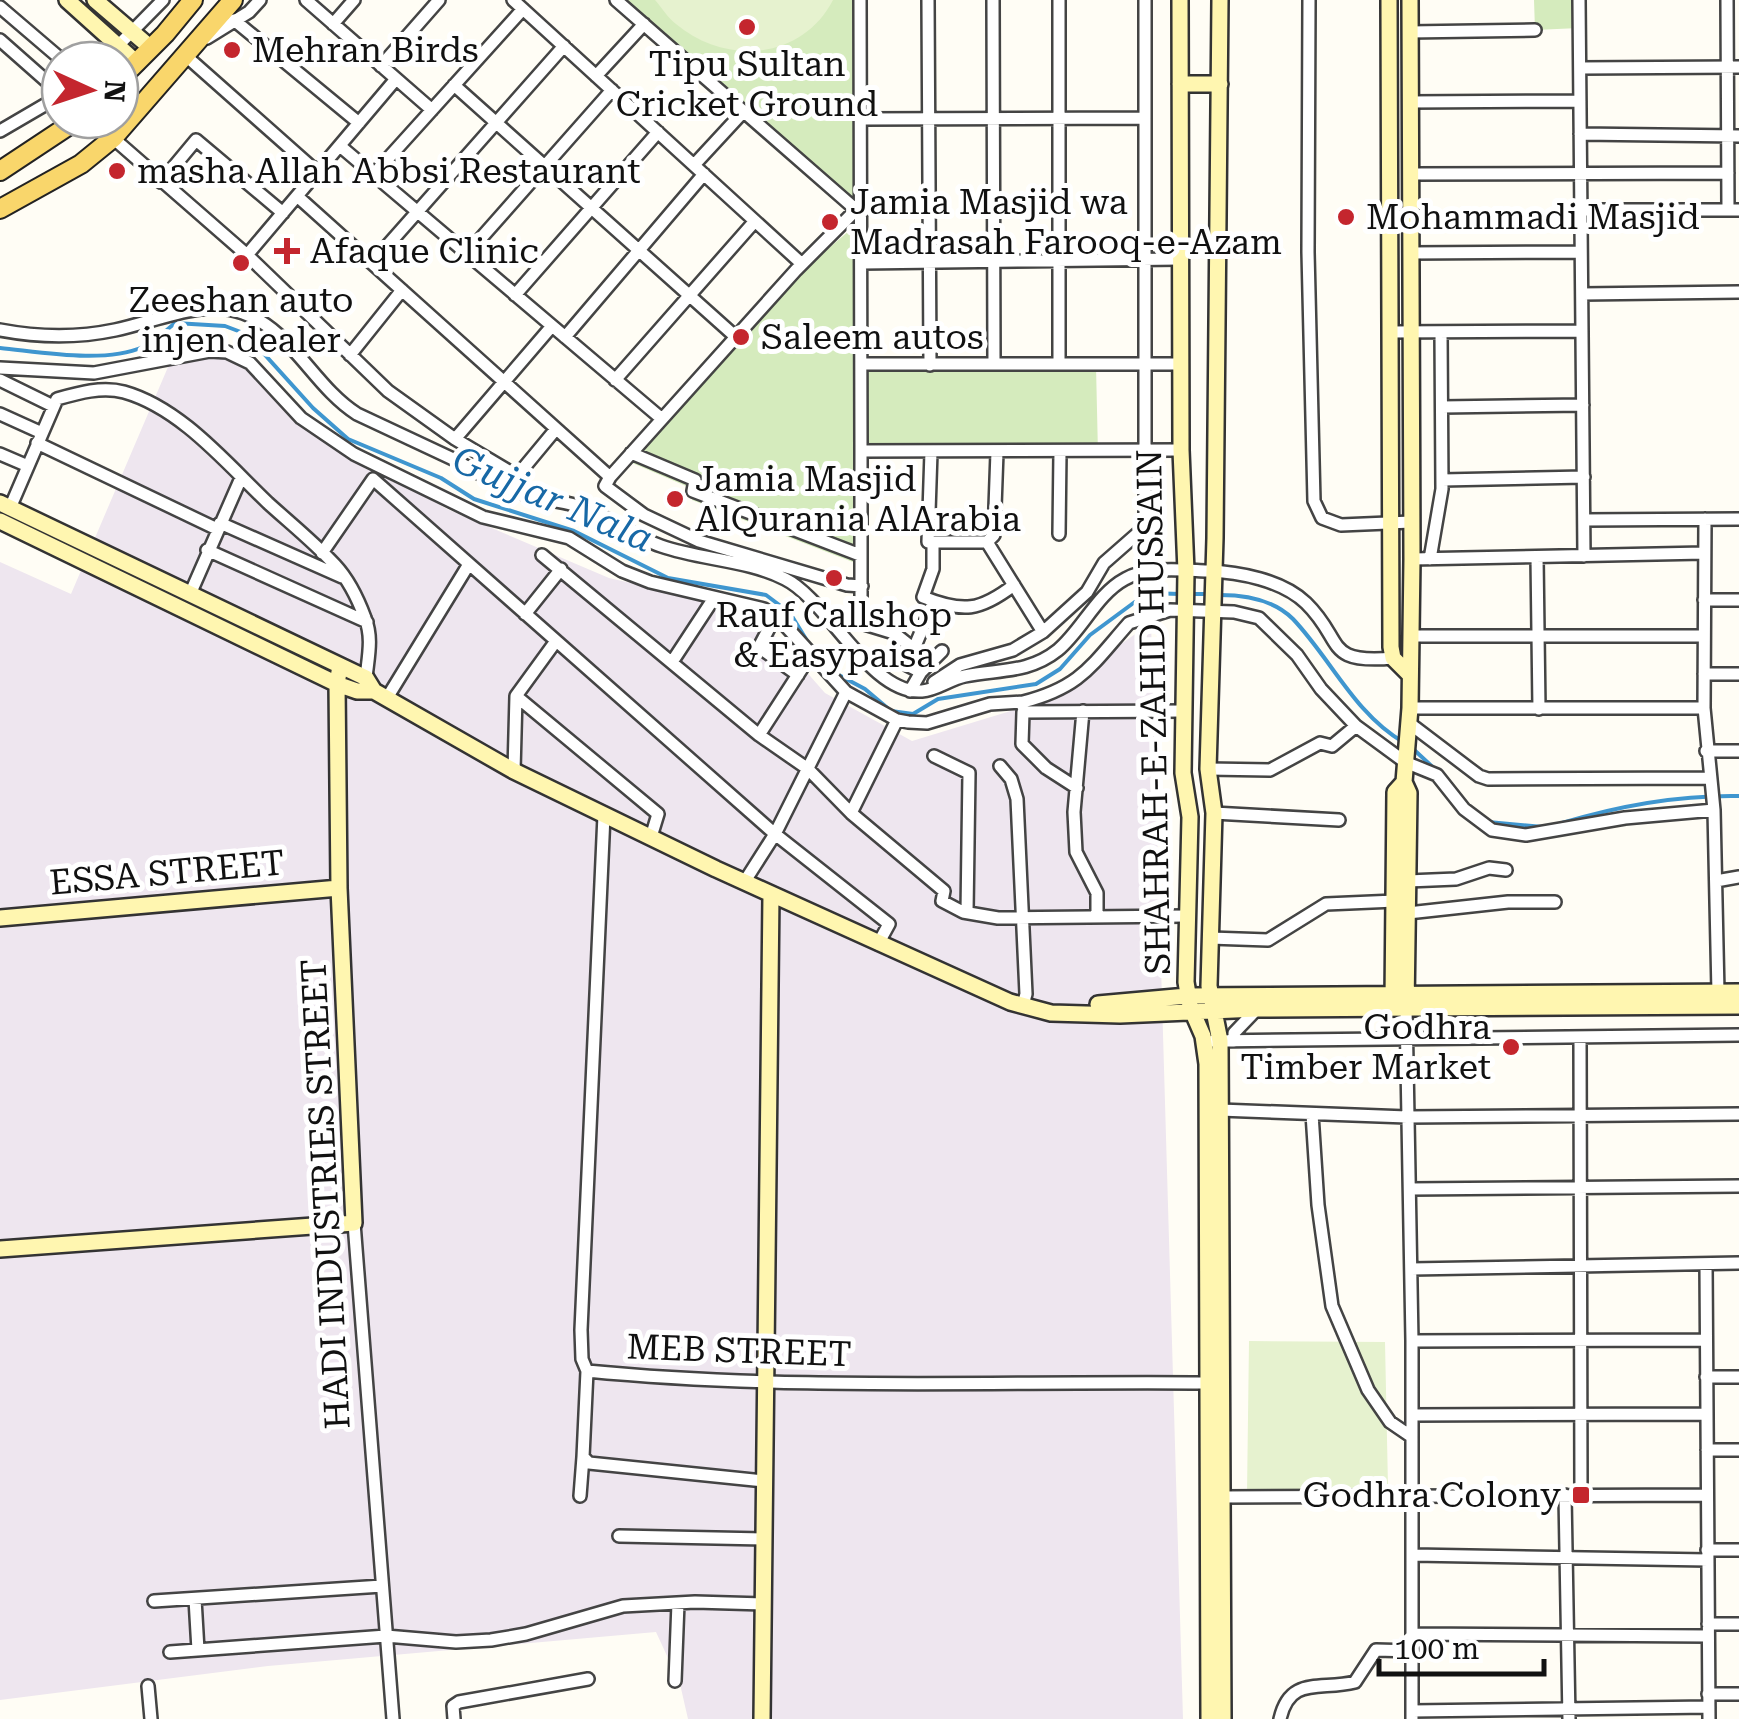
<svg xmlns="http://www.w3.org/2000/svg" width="1739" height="1719" viewBox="0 0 1739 1719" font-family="'Roboto Serif',serif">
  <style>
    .industrial { fill: #eee6ef }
    .green { fill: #d5ebbd }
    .pitch { fill: #e6f2cf }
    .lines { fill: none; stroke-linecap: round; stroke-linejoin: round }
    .stream { stroke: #3f96cf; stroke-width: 4 }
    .street-casing { stroke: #444; stroke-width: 16 }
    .secondary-casing { stroke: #333; stroke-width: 20 }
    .primary-casing { stroke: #222; stroke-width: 22 }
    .street { stroke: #fff; stroke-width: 11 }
    .secondary { stroke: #fff6b0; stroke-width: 15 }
    .primary { stroke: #f9d66b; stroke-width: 18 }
    .poi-dot { fill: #c4262e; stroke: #fff; stroke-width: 4 }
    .labels { text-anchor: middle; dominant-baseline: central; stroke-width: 10; stroke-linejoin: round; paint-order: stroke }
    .poi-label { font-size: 35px; fill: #111; stroke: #fff; text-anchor: start }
    .street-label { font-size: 35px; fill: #111; stroke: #fff }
    .water-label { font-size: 38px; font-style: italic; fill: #1768a6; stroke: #fff }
  </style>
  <rect width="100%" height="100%" fill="#fffdf5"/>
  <path class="industrial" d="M177,346H230L306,429L447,509L609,578L753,611L825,693L912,741L1037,703L1151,623L1183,1719H688L680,1684L656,1632L268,1666L0,1700V562L71,594Z"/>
  <path class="green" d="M616,0H860L861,214Z
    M1534,0H1579V28L1535,30Z
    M857,224L858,564L692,500L693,489L630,462L794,278Z
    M861,364L1096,366L1098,454L861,451Z"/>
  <path class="pitch" d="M655,0H833C802,60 726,66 676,24C668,18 662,8 655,0Z
    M1249,1341L1385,1342L1388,1487L1247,1493Z"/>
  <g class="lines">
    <path class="stream" d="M0,348C41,352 104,364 143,347C155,342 165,331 175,323L225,326L246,334L313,408L348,439L441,478L474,499L574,531L668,578L766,595L790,613L809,644
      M1190,594H1210
      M1220,595C1244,595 1274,600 1293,619C1331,659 1354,713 1403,742
      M835,673L865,689L891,711L913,714L938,699L1036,684L1060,669L1090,635L1147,593L1180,594
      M1411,747L1437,771
      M1488,822L1543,827
      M1562,823C1618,806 1680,795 1739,796"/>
    <g class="street-casing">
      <path id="street" d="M306,0L432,110
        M513,0L802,264
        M616,0L861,214
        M860,0L861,451L1181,450
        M928,0L930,365
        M993,0L994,364
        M1059,0V364
        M1309,0L1308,252L1314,501L1322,518L1341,525L1411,522
        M1579,0L1584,556
        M1727,0L1728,210
        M0,7L62,60
        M234,20L359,123
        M333,24L354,0
        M1409,32L1535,30
        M207,38L249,12L260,0
        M0,40L60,93
        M186,56L317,172
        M104,60L163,0
        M381,66L439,0
        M1580,68L1739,67
        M596,76L644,24
        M454,85L737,338
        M1409,102L1580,101
        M861,119L1145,118
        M0,131L60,96
        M1580,134L1739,136
        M113,138L247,255L388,391L455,439L517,476L556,429
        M340,146L662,419
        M694,165L743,112
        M374,174L523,9
        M1410,174L1728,173
        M161,182L196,140L283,213
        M297,196L610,477
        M1581,210H1739
        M855,211L796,270L610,477L605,486L644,515L699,541L847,585L862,586
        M1410,253L1581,252
        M467,254L612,90
        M247,255L396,79
        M372,263L564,46
        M862,263L1180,259
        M1582,294L1739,292
        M515,295L658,132
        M0,330C37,337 77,338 115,330C155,322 202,298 243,313C292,330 314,387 357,414C389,429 421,444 453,459C475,471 497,484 521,493C542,501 566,500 587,509C612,520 635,537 661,546C701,560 748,560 785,579C828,600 870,695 922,691C937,690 950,679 965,676C997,669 1028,674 1058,650C1082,630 1097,594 1125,579C1148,566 1182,570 1207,571C1239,572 1282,580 1306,603C1345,641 1323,664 1393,658
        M1390,332L1582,331
        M565,337L704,174
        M350,355L402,290
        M861,364H1182
        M0,368L94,373L210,351L227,352L250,363L301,418L354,454L483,517L569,538L622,571L650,582L764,609L783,623L846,692L775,834L745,881
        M0,380L53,406
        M615,380L755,221
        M1442,407L1583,405
        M0,414L42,433
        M455,439L552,326
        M37,443L217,529
        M861,451V623L894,633L914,649
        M931,452L928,542H987L994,535L997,452
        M631,453L695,480L693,491L860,555
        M0,454L28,466
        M1442,480L1584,477
        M10,508L57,399C78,393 102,386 124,392C181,408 227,464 268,503C290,523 315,543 335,565C349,580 358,599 365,618C373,638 368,657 366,678
        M1705,519L1704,708L1714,810L1718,993
        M1584,520L1739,519
        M220,523L342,577
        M1059,534L1060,452
        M933,542V569L923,597C963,613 980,611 1014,585
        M987,542L1043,632
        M207,550L367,622
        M322,553L373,479L775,834L889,924L878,944
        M542,555L759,735L808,769L851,813L944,891L942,901L963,912L998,918L1186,916
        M1537,557L1539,709
        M1412,559L1704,553
        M1430,559L1442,489L1441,332
        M191,592L241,478
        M1704,600H1739
        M525,614L561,569
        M775,617L759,647L798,675
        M1411,636H1704
        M672,662L714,598
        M921,672L942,651
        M1704,674H1739
        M934,682L960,665L1013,650L1043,632L1087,592L1104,563L1145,527V0
        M910,691L921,672L907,665L934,601
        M846,692L897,720L908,722L927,723L990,704L1023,702V707
        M516,696L658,814L651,837
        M387,698L469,564
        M1023,702C1081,687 1091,666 1129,623L1170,610L1234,612L1259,618L1297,655L1321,689L1356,726L1405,762L1437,775L1464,809L1492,830L1526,835L1625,818L1714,810
        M1410,708H1704
        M1083,711L1074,812L1076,852L1097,893V917
        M1409,723L1479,776L1488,779L1708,778
        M759,735L810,656
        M1706,751H1739
        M934,756L969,773L967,912
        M1000,766L1011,779L1017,799L1026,994L1023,1005
        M1208,769L1270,770L1320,743L1332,746L1356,726
        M514,771L516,696L556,641
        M1077,788L1046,768L1022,744L1023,712L1184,711
        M851,813L897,720
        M1214,813L1339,820
        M604,815L581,1330L582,1359L587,1371C792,1391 1000,1381 1206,1383
        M1408,881L1456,879L1489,868L1506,870
        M1716,881L1739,877
        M1408,913L1508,902H1555
        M1210,938L1268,940L1326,904L1395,901
        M1406,1008L1412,1341V1719
        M1580,1038L1581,1495
        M1213,1041L1739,1035
        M1234,1041V1033L1257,1009
        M1220,1110L1407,1117L1739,1114
        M1312,1114L1318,1205L1332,1306L1368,1390L1390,1422L1412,1437
        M1410,1189L1739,1186
        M354,1223L393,1719
        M1706,1264L1709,1719
        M1411,1269L1739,1263
        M1412,1341L1706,1340
        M587,1371L583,1457L589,1463L764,1481
        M1706,1377H1739
        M1412,1415L1707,1414
        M1707,1450H1739
        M1565,1495L1569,1719
        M580,1496L583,1457
        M1223,1497L1707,1495
        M619,1536L764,1539
        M1707,1550H1739
        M1413,1555L1708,1560
        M195,1599L198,1650
        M154,1601L382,1586
        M1708,1624H1739
        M1413,1634L1708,1636
        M170,1652L386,1636L456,1642L491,1640L526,1634L623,1606L695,1602L764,1604
        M675,1681L678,1603
        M148,1686L151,1719
        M1708,1694H1739
        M1412,1711L1709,1707
        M454,1719L453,1706L459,1702L588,1679
        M1280,1719C1290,1675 1321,1691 1355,1682L1376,1650L1413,1651"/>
    </g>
    <g class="secondary-casing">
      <path id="secondary" d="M67,0L137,63
        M95,0L151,48
        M1180,0L1181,450L1186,571L1183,773L1190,817L1186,982L1190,1006L1203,1036L1207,1064L1209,1719
        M1220,0L1215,538L1208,769L1214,813L1209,986L1220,1041L1223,1719
        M1389,0L1391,647L1393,658L1409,674
        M1180,84H1220
        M0,503L366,678L374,691
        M0,521L337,684L357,691H374L514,771L716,869L1010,1002L1051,1013L1120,1015L1257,1009L1739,1006
        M0,918L339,888
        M1393,1000L1395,792L1404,782
        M1098,1004L1187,996L1739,992
        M1406,1008L1409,793L1404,782L1410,708L1412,559L1410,0
        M0,1249L354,1223L339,888L337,684L340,666
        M762,1719L771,894"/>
    </g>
    <g class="primary-casing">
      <path id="primary" d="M120,79L165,34L193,0
        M0,171L77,120
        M0,209L81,164L113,138L233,0"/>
    </g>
    <use href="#street" class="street"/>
    <use href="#secondary" class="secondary"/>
    <use href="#primary" class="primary"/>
  </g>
  <g class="poi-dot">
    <circle cx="747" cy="27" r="10"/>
    <circle cx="232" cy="50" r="10"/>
    <circle cx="117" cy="171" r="10"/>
    <circle cx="1346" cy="217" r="10"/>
    <circle cx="830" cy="222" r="10"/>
    <path d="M282 236h10v10h10v10h-10v10h-10v-10h-10v-10h10z"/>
    <circle cx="241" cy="263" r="10"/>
    <circle cx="741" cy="337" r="10"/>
    <circle cx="675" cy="499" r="10"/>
    <circle cx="834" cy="578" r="10"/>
    <circle cx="1511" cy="1047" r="10"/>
    <rect x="1571" y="1485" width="20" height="20" rx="5"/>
  </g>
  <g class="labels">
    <g class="poi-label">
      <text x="252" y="50">Mehran Birds</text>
      <text x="747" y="64" text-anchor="middle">Tipu Sultan<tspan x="747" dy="40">Cricket Ground</tspan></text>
      <text x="137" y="171">masha Allah Abbsi Restaurant</text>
      <text x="850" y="202">Jamia Masjid wa<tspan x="850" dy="40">Madrasah Farooq-e-Azam</tspan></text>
      <text x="1366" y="217">Mohammadi Masjid</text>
      <text x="310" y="251">Afaque Clinic</text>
      <text x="241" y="300" text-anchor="middle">Zeeshan auto<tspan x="241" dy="40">injen dealer</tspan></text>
      <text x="761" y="337">Saleem autos</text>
      <text x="695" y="479">Jamia Masjid<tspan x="695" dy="40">AlQurania AlArabia</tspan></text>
      <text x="834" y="615" text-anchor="middle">Rauf Callshop<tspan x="834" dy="40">&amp; Easypaisa</tspan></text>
      <text x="1491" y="1027" text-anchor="end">Godhra<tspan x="1491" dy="40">Timber Market</tspan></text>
      <text x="1561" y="1495" text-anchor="end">Godhra Colony</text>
    </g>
    <g class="street-label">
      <text transform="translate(1154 712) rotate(-91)">SHAHRAH-E-ZAHID HUSSAIN</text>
      <text transform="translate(167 873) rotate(-5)">ESSA STREET</text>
      <text transform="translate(326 1194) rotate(-93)">HADI INDUSTRIES STREET</text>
      <text transform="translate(739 1351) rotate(2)">MEB STREET</text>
    </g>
    <g class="water-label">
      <text transform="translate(553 499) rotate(23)">Gujjar Nala</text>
    </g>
  </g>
  <g transform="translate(90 90) rotate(93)"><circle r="48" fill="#ffffff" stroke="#a0a0a0" stroke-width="2.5"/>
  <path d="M0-8L18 38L0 25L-18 38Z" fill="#c4262e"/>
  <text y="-15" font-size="28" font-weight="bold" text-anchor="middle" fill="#111111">N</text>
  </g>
  <path d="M1379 1659v15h165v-15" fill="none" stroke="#111111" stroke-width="5"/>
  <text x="1394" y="1659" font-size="30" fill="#111111" stroke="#ffffff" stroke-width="8" paint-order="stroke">100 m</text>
</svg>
